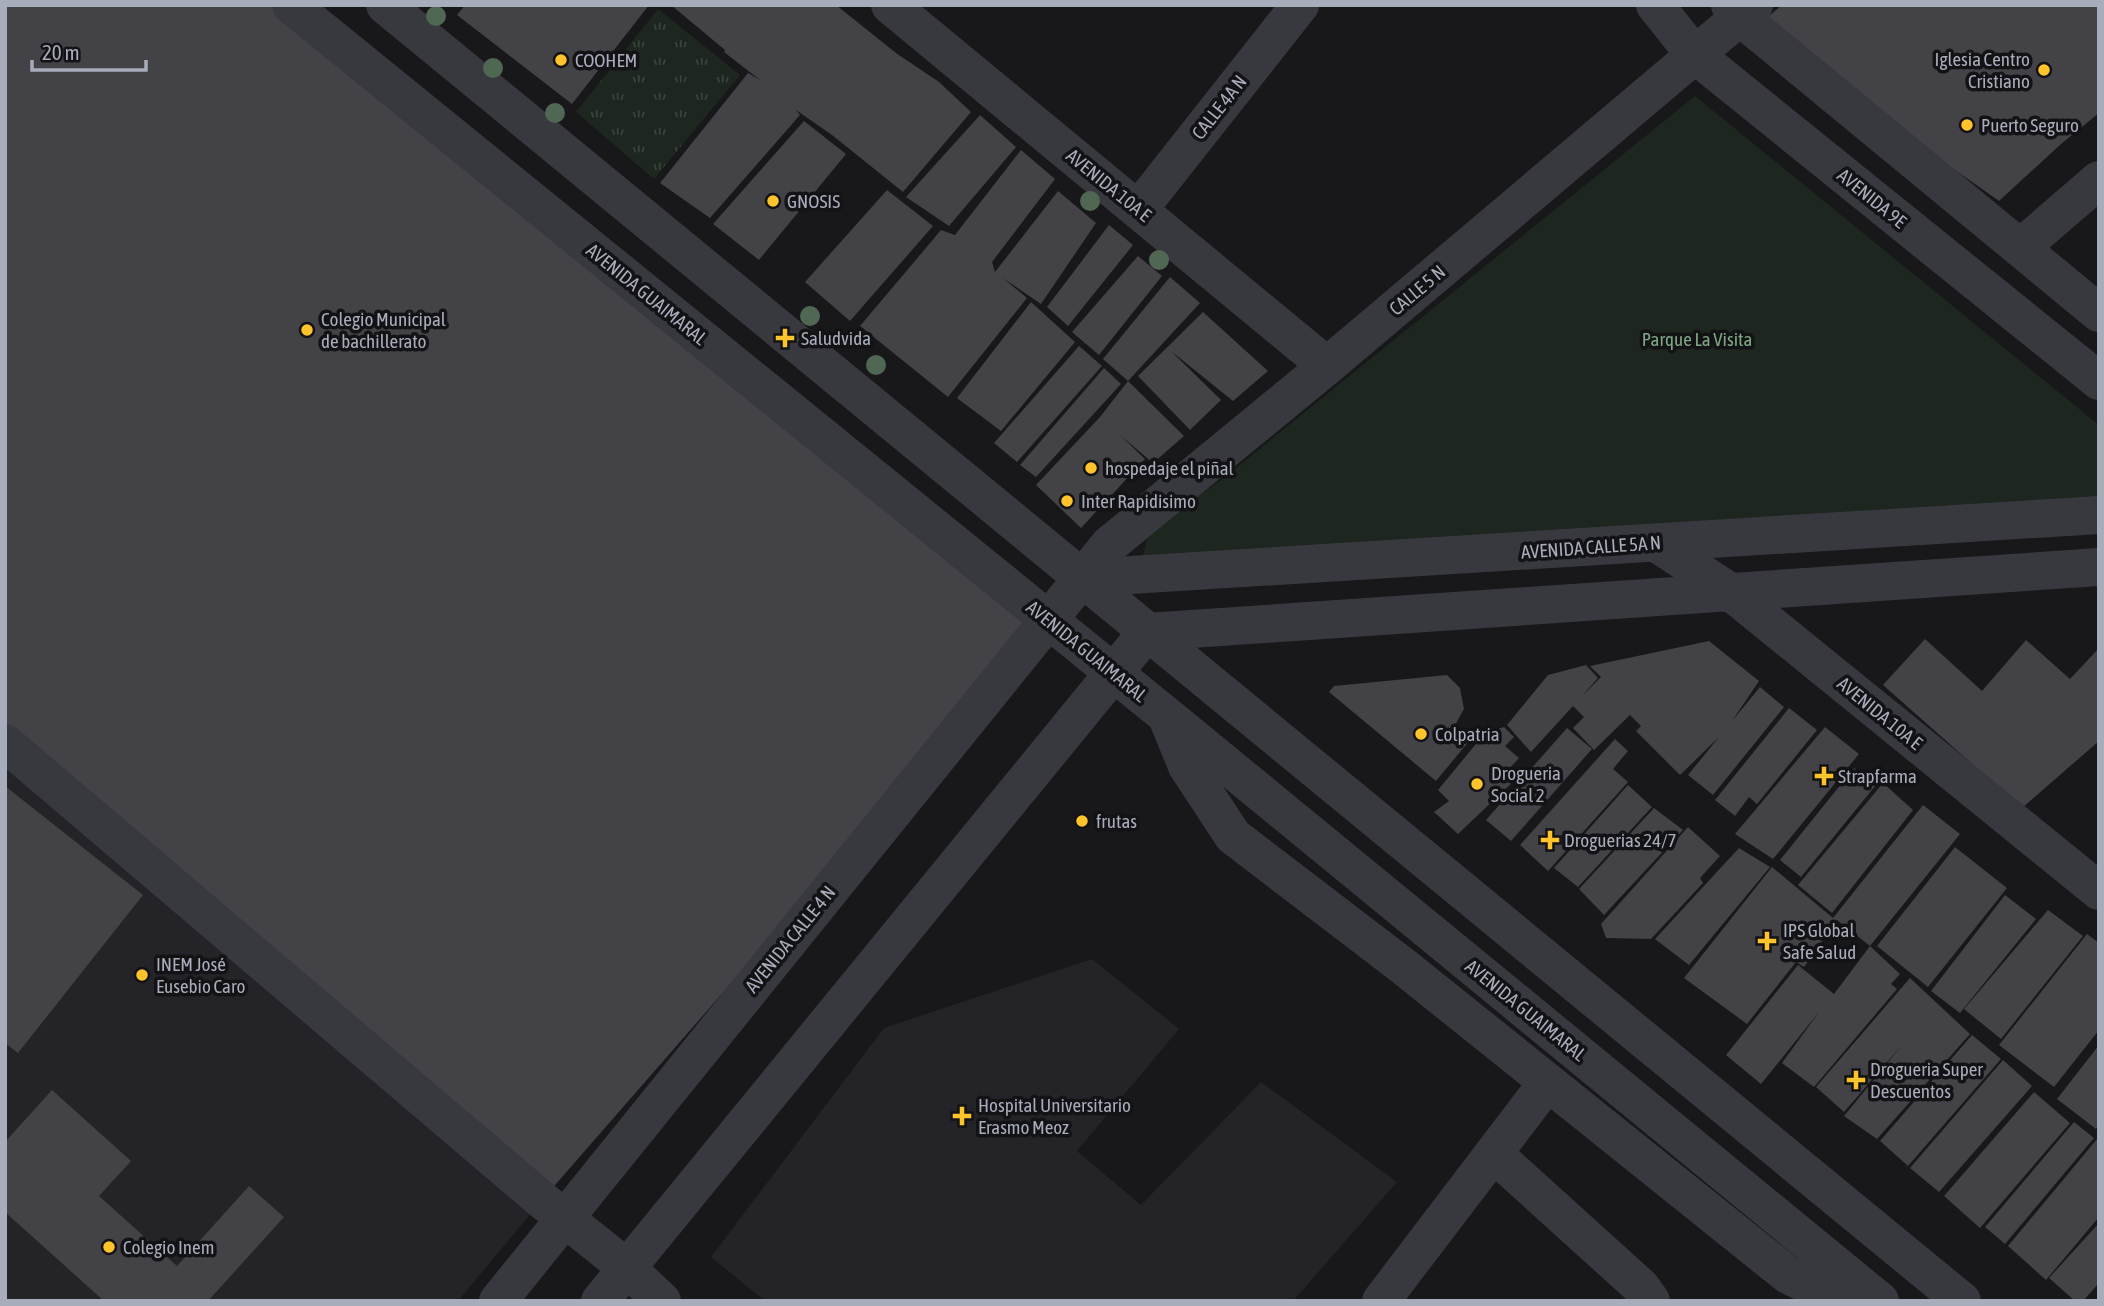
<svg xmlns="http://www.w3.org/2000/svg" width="2104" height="1306" viewBox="0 0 2104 1306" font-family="'Asap Condensed',sans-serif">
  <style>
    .built { fill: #242327 }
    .grass { fill: url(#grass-tufts) }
    .park { fill: #1d261f }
    .building { fill: #424247 }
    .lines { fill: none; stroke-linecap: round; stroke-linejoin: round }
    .minor { stroke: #38393f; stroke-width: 38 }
    .tree { fill: #506754 }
    .poi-dot { fill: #ffc32b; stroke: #131215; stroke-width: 2.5 }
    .labels { text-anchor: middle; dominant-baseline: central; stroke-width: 7; stroke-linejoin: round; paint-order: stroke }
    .poi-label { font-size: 19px; fill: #a8adbb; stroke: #131215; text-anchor: start }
    .street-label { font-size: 19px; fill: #a8adbb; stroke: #131215 }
    .park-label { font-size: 19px; fill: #7ea883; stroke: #131215 }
  </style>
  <defs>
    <pattern id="grass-tufts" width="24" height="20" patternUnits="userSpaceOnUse" patternTransform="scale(1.75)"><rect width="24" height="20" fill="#1d261f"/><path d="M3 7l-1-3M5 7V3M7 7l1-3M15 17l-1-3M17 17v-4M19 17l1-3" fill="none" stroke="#3b433e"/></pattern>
  </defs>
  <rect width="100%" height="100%" fill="#18171a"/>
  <path class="built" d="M5,743L542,1200L458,1301H5Z
    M1092,959L1179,1029L1077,1151L1141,1205L1261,1082L1397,1182L1293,1301H765L711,1257L884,1028Z"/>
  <path class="grass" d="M658,9L740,75L654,179L576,112Z"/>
  <path class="park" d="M1695,96L2099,425V498L1139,569L1149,532L1226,476Z"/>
  <path class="building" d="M5,5H291L1048,620L542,1200L5,740Z
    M465,5H649L572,104L457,15Z
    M671,5H836L896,53L939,82L971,112L903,192L832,135L796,110L800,115L710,218L660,183L748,73L760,80L724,52L725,50Z
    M1782,5H2099V113L2061,144L1999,201L1866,107L1763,21Z
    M980,115L1016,147L949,226L906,197Z
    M804,121L846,154L759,260L713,224Z
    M1021,150L1055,179L992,262L995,272L1058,191L1096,223L1041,304L1003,278L1027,298L948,397L860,326L941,230L955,235Z
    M887,190L933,226L850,321L805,282Z
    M1109,225L1133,245L1068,326L1047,307Z
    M1138,256L1162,276L1099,355L1072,332Z
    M1170,277L1200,303L1128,381L1103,359Z
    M1031,302L1075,342L1001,431L957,398Z
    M1203,312L1268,371L1233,401L1171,351L1221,400L1190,430L1138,376Z
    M1079,346L1102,366L1017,462L994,443Z
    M1104,368L1121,384L1036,477L1020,465Z
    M1128,381L1184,436L1153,463L1120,435L1145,459L1081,528L1036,485L1100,417Z
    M1925,639L1982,691L2026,640L2070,679L2099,648V741L2022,808L1883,685Z
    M1709,641L1759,681L1732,721L1760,687L1784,707L1713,795L1688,775L1719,737L1680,775L1636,731L1641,726L1630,715L1594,750L1573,728L1584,717L1573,706L1531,752L1507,725L1548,675L1586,665L1598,678L1582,696L1601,677L1590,666Z
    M1447,675L1460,688L1464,709L1454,727L1470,740L1436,781L1329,692L1334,686Z
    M1789,708L1817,730L1757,804L1749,797L1735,816L1715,800Z
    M1504,727L1514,737L1505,746L1519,758L1508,770L1517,778L1458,834L1434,812L1449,801L1438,790L1485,733Z
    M1825,727L1859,754L1773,859L1735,834Z
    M1567,728L1592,749L1511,841L1486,820Z
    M1615,739L1628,751L1613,769L1628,782L1548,871L1520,845Z
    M1854,768L1876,785L1801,877L1780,860Z
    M1883,783L1913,810L1832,913L1798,885Z
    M1628,785L1652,807L1578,887L1554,868Z
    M5,786L143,895L18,1053L5,1043Z
    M1923,805L1960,834L1870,946L1837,920L1804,967L1796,962L1747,1024L1684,978L1772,867L1833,918Z
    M1654,808L1683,830L1604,915L1579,889Z
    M1688,827L1720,856L1700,878L1703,883L1651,939L1606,938L1601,924Z
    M1955,847L2007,888L1928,987L1877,946Z
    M1739,848L1770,867L1689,965L1655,939Z
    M2005,895L2036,919L1960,1013L1931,991Z
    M2048,910L2083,936L2001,1039L1964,1009Z
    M2087,934L2099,943V1030L2054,1087L1999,1045Z
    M1870,946L1900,974L1891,984L1897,989L1814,1087L1782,1063L1819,1012L1761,1084L1726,1055L1798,965L1834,994Z
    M1910,978L1970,1034L1877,1139L1844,1116L1903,1044L1844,1112L1816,1087Z
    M1972,1035L2001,1059L1908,1166L1880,1141Z
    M2099,1045V1125L2096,1129L2057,1099Z
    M2003,1060L2032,1086L1939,1192L1910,1168Z
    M52,1090L131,1161L99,1196L177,1266L249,1186L284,1217L208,1301H104L5,1212V1142Z
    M2034,1092L2070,1123L1980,1228L1944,1196Z
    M2074,1122L2094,1138L2005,1244L1985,1227Z
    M2097,1139L2099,1217L2046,1280L2008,1246Z
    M2099,1223V1283L2083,1301H2075L2049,1278Z"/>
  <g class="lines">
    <path class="minor" d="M291,5L1167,716L1880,1301
      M385,5L1962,1301
      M890,5L1327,366
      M1655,5L1694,54L2099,381
      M1730,5L1740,17L2099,313
      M1139,209L1300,5
      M2020,248L2099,180
      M1656,543L1732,593L2099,891
      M1082,578L2099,515
      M1169,722L1187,766L1233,836L1403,966L1788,1275L1835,1298L1874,1296
      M5,743L542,1200L627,1268L662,1301
      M1494,1154L1641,1287L1651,1301
      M498,1301L1109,545L1327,366L1754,5
      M600,1301L1147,632L2099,567
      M1381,1301L1547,1083"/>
  </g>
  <g class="tree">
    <circle cx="436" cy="16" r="10"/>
    <circle cx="493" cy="68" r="10"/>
    <circle cx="555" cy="113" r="10"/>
    <circle cx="1090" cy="201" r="10"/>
    <circle cx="1159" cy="260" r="10"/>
    <circle cx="810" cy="316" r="10"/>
    <circle cx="876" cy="365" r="10"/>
  </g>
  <g class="poi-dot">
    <circle cx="561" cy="60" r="7"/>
    <circle cx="2044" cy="70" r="7"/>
    <circle cx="1967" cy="125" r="7"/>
    <circle cx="773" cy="201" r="7"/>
    <circle cx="307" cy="330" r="7"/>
    <path d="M781.5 327.5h7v7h7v7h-7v7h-7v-7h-7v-7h7z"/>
    <circle cx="1091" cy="468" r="7"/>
    <circle cx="1067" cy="501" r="7"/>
    <circle cx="1421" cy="734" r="7"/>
    <path d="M1820.5 765.5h7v7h7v7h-7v7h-7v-7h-7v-7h7z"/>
    <circle cx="1477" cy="784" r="7"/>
    <circle cx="1082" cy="821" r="7"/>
    <path d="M1546.5 829.5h7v7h7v7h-7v7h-7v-7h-7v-7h7z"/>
    <path d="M1763.5 930.5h7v7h7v7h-7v7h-7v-7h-7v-7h7z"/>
    <circle cx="142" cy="975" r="7"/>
    <path d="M1852.5 1069.5h7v7h7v7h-7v7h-7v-7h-7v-7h7z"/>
    <path d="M958.5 1105.5h7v7h7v7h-7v7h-7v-7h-7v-7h7z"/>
    <circle cx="109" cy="1247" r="7"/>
  </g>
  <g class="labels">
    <g class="poi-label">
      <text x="2030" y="59" text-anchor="end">Iglesia Centro<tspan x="2030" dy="22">Cristiano</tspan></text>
      <text x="575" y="60">COOHEM</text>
      <text x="1981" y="125">Puerto Seguro</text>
      <text x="787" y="201">GNOSIS</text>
      <text x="321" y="319">Colegio Municipal<tspan x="321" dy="22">de bachillerato</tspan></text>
      <text x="801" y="338">Saludvida</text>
      <text x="1105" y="468">hospedaje el piñal</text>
      <text x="1081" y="501">Inter Rapidisimo</text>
      <text x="1435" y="734">Colpatria</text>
      <text x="1491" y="773">Drogueria<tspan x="1491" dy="22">Social 2</tspan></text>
      <text x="1838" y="776">Strapfarma</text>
      <text x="1096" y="821">frutas</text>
      <text x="1564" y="840">Droguerias 24/7</text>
      <text x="1783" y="930">IPS Global<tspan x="1783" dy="22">Safe Salud</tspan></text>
      <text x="156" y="964">INEM José<tspan x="156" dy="22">Eusebio Caro</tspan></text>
      <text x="1870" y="1069">Drogueria Super<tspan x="1870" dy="22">Descuentos</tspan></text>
      <text x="978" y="1105">Hospital Universitario<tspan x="978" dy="22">Erasmo Meoz</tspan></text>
      <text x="123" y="1247">Colegio Inem</text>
    </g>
    <g class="street-label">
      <text transform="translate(1219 107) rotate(-52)">CALLE 4A N</text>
      <text transform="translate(1109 185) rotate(39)">AVENIDA 10A E</text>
      <text transform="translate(1872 198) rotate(39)">AVENIDA 9E</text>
      <text transform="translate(1417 290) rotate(-40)">CALLE 5 N</text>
      <text transform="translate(647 294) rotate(39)">AVENIDA GUAIMARAL</text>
      <text transform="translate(1591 547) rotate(-4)">AVENIDA CALLE 5A N</text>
      <text transform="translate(1087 651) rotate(39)">AVENIDA GUAIMARAL</text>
      <text transform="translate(1880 713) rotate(39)">AVENIDA 10A E</text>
      <text transform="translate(790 939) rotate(-51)">AVENIDA CALLE 4 N</text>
      <text transform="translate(1526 1010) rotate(39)">AVENIDA GUAIMARAL</text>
    </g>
    <g class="park-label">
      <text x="1697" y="339">Parque La Visita</text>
    </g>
  </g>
  <rect width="2104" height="1306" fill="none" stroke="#a8adbb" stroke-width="14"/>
  <path d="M32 60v10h114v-10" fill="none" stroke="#a8adbb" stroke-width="3.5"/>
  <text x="42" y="60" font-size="21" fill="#a8adbb" stroke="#131215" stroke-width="5" paint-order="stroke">20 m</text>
</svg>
